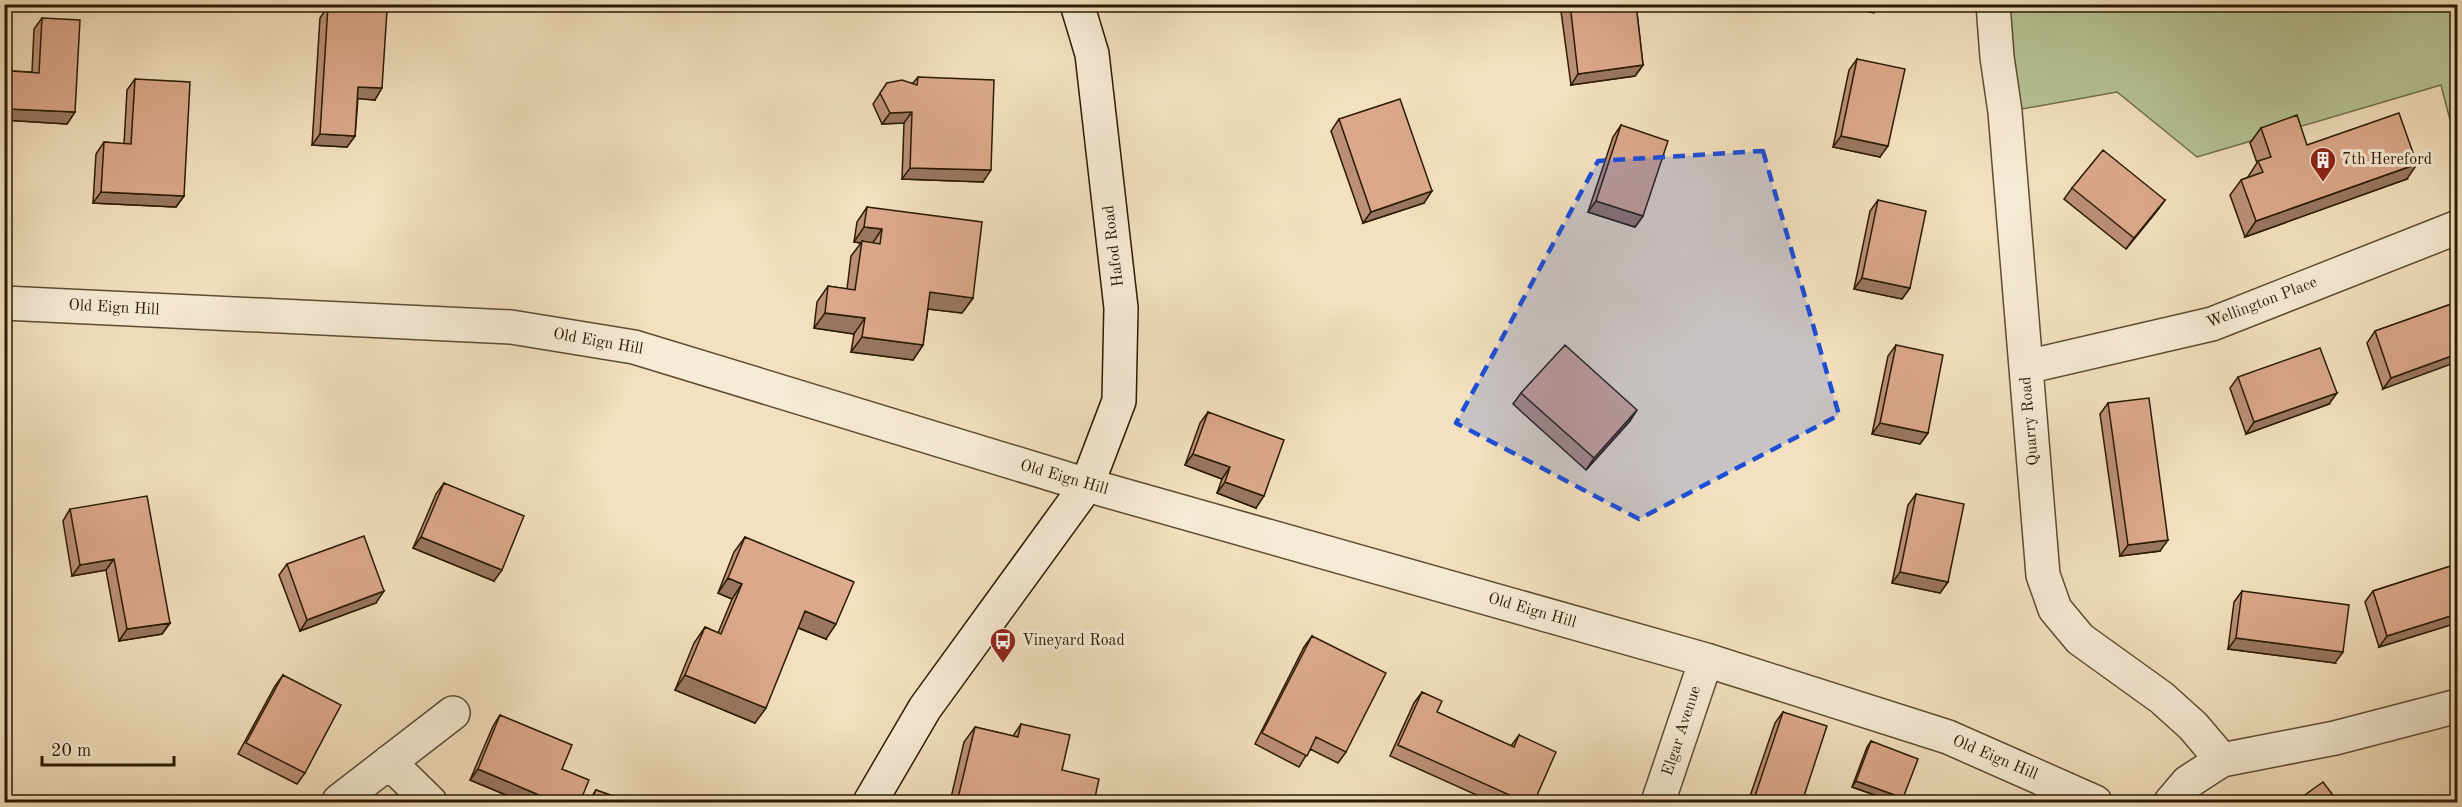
<svg xmlns="http://www.w3.org/2000/svg" width="2462" height="807" viewBox="0 0 2462 807" font-family="'Old Standard TT',serif">
  <style>
    .green { fill: #b6c395; stroke: #706f4c; stroke-width: 1.5 }
    .lines { fill: none; stroke-linecap: round; stroke-linejoin: round }
    .street-casing { stroke: #5d4c32; stroke-width: 36 }
    .secondary-casing { stroke: #2b1b03; stroke-width: 36 }
    .street { stroke: #f7ebd5; stroke-width: 33 }
    .secondary { stroke: #f7ebd5; stroke-width: 33 }
    .wall { fill: #bc9078; stroke: #2b1b03; stroke-width: 1.5 }
    .shaded-wall { fill: #997661; stroke: #2b1b03; stroke-width: 1.5 }
    .building { fill: #dba88b; stroke: #2b1b03; stroke-width: 1.5 }
    .marked { fill: #1d4ed8; fill-opacity: 0.2; stroke: #1d4ed8; stroke-width: 4.5; stroke-dasharray: 12 8; stroke-linejoin: round }
    .labels { text-anchor: middle; dominant-baseline: central; stroke-width: 6; stroke-linejoin: round; paint-order: stroke }
    .poi-label { font-size: 16px; fill: #2b1b03; stroke: #f7ebd5; text-anchor: start }
    .street-label { font-size: 16px; fill: #2b1b03; stroke: #f7ebd5 }
  </style>
  <rect width="100%" height="100%" fill="#f3e0be"/>
  <filter id="stains"><feTurbulence type="fractalNoise" baseFrequency=".00333" numOctaves="4"/><feColorMatrix values="0 0 0 0 .2 0 0 0 0 .09 0 0 0 0 .02 0 0 0 .5 -.17"/></filter>
  <radialGradient id="worn" r=".72"><stop offset=".6" stop-color="#630" stop-opacity="0"/><stop offset="1" stop-color="#630" stop-opacity=".3"/></radialGradient>
  <path class="green" d="M2010,4L2457,5V147L2441,85L2197,157L2117,92L2005,112L1994,16Z"/>
  <g class="lines">
    <g class="street-casing">
      <path id="street" d="M1993,4L1997,57L2005,112L2043,575L2055,609L2080,639L2162,698L2193,726L2222,760
        M4,303L511,327L634,347L1087,485L1706,660L1948,737L2095,802
        M2026,367L2212,324L2458,227
        M389,762L430,802
        M339,801L453,713
        M1658,802L1706,660
        M2171,802L2188,782L2222,760L2335,738L2458,706"/>
    </g>
    <g class="secondary-casing">
      <path id="secondary" d="M870,802L925,708L1087,485L1119,401L1121,308L1092,54L1077,4"/>
    </g>
    <use href="#street" class="street"/>
    <use href="#secondary" class="secondary"/>
  </g>
  <path class="wall" d="M1560,4H1636L1643,65L1635,76L1571,85Z
    M328,6L375,100L358,98L355,136L347,147L312,145L320,18Z
    M42,18L75,112L67,124L4,120V81L11,71L32,72L34,29Z
    M1857,59L1880,157L1833,147L1849,70Z
    M918,77L983,182L902,179L904,123L882,124L873,104L887,83H913Z
    M135,79L184,196L176,207L93,203L96,154L104,142L124,144L127,90Z
    M1339,119L1424,203L1363,223L1331,131Z
    M1621,125L1643,216L1635,227L1588,212L1613,137Z
    M2261,128L2307,145L2407,179L2245,237L2230,195L2241,180L2248,177L2257,163L2250,143Z
    M2072,188L2165,200L2126,249L2064,199Z
    M1878,200L1910,288L1902,299L1854,289L1870,211Z
    M867,207L973,298L962,313L928,309L923,345L913,360L851,352L854,334L814,328L817,302L828,286L847,289L851,256L861,243L854,242L857,222Z
    M2457,302L2383,389L2367,343L2375,331Z
    M1896,345L1928,433L1920,444L1872,434L1888,356Z
    M2238,377L2329,404L2246,434L2230,388Z
    M1521,393L1630,421L1586,470L1513,404Z
    M2108,403L2160,551L2120,556L2100,414Z
    M1208,412L1256,508L1217,493L1222,479L1185,465L1200,423Z
    M444,483L494,581L413,548L436,494Z
    M1916,494L1948,582L1940,593L1892,583L1908,505Z
    M70,509L170,623L162,634L119,641L106,570L72,576L63,521Z
    M745,537L826,639L798,628L755,723L675,690L694,643L705,627L718,633L732,599L718,593L734,552Z
    M287,564L376,603L300,631L279,575Z
    M2457,564V623L2379,647L2365,602L2373,591Z
    M2242,591L2335,663L2228,649L2234,602Z
    M1312,636L1346,752L1338,763L1310,749L1299,767L1255,744L1304,647Z
    M283,675L305,773L297,784L238,754L275,686Z
    M1422,692L1437,712L1511,746L1519,735L1534,802H1492L1390,756L1414,703Z
    M1783,712L1802,802H1748L1775,723Z
    M500,715L562,769L580,802H523L470,780L493,726Z
    M1021,724L1062,770L1094,802H950L964,742L975,727L1013,736Z
    M1871,741L1900,802H1895L1852,787L1867,747Z
    M596,790L630,802H588Z"/>
  <path class="shaded-wall" d="M1833,4H1879L1874,13Z
    M1643,65L1635,76L1571,85L1578,74Z
    M358,87L382,88L375,100L351,98Z
    M9,109L75,112L67,124L4,120V115Z
    M912,112L904,123L882,124L890,113Z
    M320,134L355,136L347,147L312,145Z
    M1841,136L1888,146L1880,157L1833,147Z
    M2417,164L2407,179L2245,237L2256,221Z
    M910,168L991,170L983,182L902,179Z
    M1432,191L1424,203L1363,223L1371,212Z
    M101,192L184,196L176,207L93,203Z
    M2165,200L2157,211L2126,249L2134,238Z
    M1596,201L1643,216L1635,227L1588,212Z
    M864,227L882,229L872,244L862,241L861,243L854,242Z
    M1862,278L1910,288L1902,299L1854,289Z
    M930,292L973,298L962,313L919,308Z
    M825,313L865,318L854,334L814,328Z
    M862,337L923,345L913,360L851,352Z
    M2457,354V362L2383,389L2391,378Z
    M2337,393L2329,404L2246,434L2254,422Z
    M1637,410L1630,421L1586,470L1594,458Z
    M1880,423L1928,433L1920,444L1872,434Z
    M1193,454L1230,467L1222,479L1185,465Z
    M1225,482L1264,496L1256,508L1217,493Z
    M421,537L502,570L494,581L413,548Z
    M2168,540L2160,551L2120,556L2128,545Z
    M114,559L106,570L72,576L80,565Z
    M1900,572L1948,582L1940,593L1892,583Z
    M728,578L742,584L732,599L718,593Z
    M384,591L376,603L300,631L307,620Z
    M805,611L836,624L826,639L794,626Z
    M2457,614V623L2379,647L2387,636Z
    M170,623L162,634L119,641L127,629Z
    M2236,638L2343,652L2335,663L2228,649Z
    M685,675L766,708L755,723L675,690Z
    M478,769L546,798L542,802H523L470,780Z
    M1856,781L1903,798L1900,802H1895L1852,787Z
    M1754,799L1763,802H1751Z"/>
  <path class="building" d="M1570,4H1636L1643,65L1578,74Z
    M328,6L387,10L382,88L358,87L355,136L320,134Z
    M42,18L80,20L75,112L9,109L11,71L39,73Z
    M1857,59L1905,69L1888,146L1841,136Z
    M918,77L994,80L991,170L910,168L912,112L890,113L880,93L887,83L902,80L917,85Z
    M135,79L190,82L184,196L101,192L104,142L131,144Z
    M1400,99L1432,191L1371,212L1339,119Z
    M2399,113L2417,164L2256,221L2241,180L2263,172L2258,161L2271,157L2261,128L2297,115L2307,145Z
    M1621,125L1668,141L1643,216L1596,201Z
    M2103,150L2165,200L2134,238L2072,188Z
    M1878,200L1926,211L1910,288L1862,278Z
    M867,207L982,222L973,298L930,292L923,345L862,337L865,318L825,313L828,286L855,290L862,241L880,244L882,229L864,227Z
    M2457,302V354L2391,378L2375,331Z
    M1565,345L1637,410L1594,458L1521,393Z
    M1896,345L1943,355L1928,433L1880,423Z
    M2320,348L2337,393L2254,422L2238,377Z
    M2149,398L2168,540L2128,545L2108,403Z
    M1208,412L1284,440L1264,496L1225,482L1230,467L1193,454Z
    M444,483L524,516L502,570L421,537Z
    M1916,494L1964,504L1948,582L1900,572Z
    M147,496L170,623L127,629L114,559L80,565L70,509Z
    M364,536L384,591L307,620L287,564Z
    M745,537L854,582L836,624L805,611L766,708L685,675L705,627L721,634L742,584L728,578Z
    M2457,564V614L2387,636L2373,591Z
    M2242,591L2349,605L2343,652L2236,638Z
    M1312,636L1386,673L1346,752L1316,737L1307,756L1262,733Z
    M283,675L341,705L305,773L246,743Z
    M1422,692L1442,701L1437,712L1514,747L1519,735L1556,752L1534,802H1525L1398,745Z
    M1783,712L1827,726L1802,802H1763L1754,799Z
    M500,715L572,745L562,769L589,780L580,802H544L546,798L478,769Z
    M1021,724L1070,735L1062,770L1099,779L1094,802H957L975,727L1018,737Z
    M1871,741L1918,759L1903,798L1856,781Z
    M2323,782L2338,802H2295Z
    M596,790L630,802H591Z
    M1364,797L1383,802H1363Z"/>
  <path class="marked" d="M1763,151L1839,415L1639,519L1456,423L1598,161Z"/>
  <defs>
    <g id="building-pin" transform="scale(1.35)"><path d="M0 17L-7.5 6A9.5 9.5 0 1 1 7.5 6Z" fill="#8f2418" stroke="#f7ebd5"/><path d="M-4-6H4V6H1V3H-1V6H-4ZM-2.5-4.3h1.7v1.8h-1.7ZM.8-4.3h1.7v1.8H.8ZM-2.5-1h1.7V.8h-1.7ZM.8-1h1.7V.8H.8Z" fill="#fff"/></g>
    <g id="bus-pin" transform="scale(1.35)"><path d="M0 17L-7.5 6A9.5 9.5 0 1 1 7.5 6Z" fill="#8f2418" stroke="#f7ebd5"/><path d="M-5-6H5V4H4V6H2V4H-2V6H-4V4H-5ZM-3.5-4V0h7V-4ZM-3.5 1.2v1.5H-2V1.2ZM2 1.2v1.5H3.5V1.2Z" fill="#fff"/></g>
  </defs>
  <g fill-rule="evenodd">
    <use href="#building-pin" x="2323" y="160"/>
    <use href="#bus-pin" x="1003" y="641"/>
  </g>
  <g class="labels">
    <g class="poi-label">
      <text x="2342" y="160">7th Hereford</text>
      <text x="1022" y="641">Vineyard Road</text>
    </g>
    <g class="street-label">
      <text transform="translate(1114 246) rotate(-97)">Hafod Road</text>
      <text transform="translate(2262 303) rotate(-21)">Wellington Place</text>
      <text transform="translate(114 308) rotate(3)">Old Eign Hill</text>
      <text transform="translate(598 342) rotate(10)">Old Eign Hill</text>
      <text transform="translate(2030 421) rotate(-95)">Quarry Road</text>
      <text transform="translate(1064 478) rotate(16)">Old Eign Hill</text>
      <text transform="translate(1532 611) rotate(16)">Old Eign Hill</text>
      <text transform="translate(1682 731) rotate(-72)">Elgar Avenue</text>
      <text transform="translate(1995 758) rotate(23)">Old Eign Hill</text>
    </g>
  </g>
  <rect width="2462" height="807" fill="none" stroke="#f3e0be" stroke-width="24"/>
  <rect x="6" y="6" width="2450" height="795" fill="none" stroke="#2b1b03" stroke-width="3"/>
  <rect x="12" y="12" width="2438" height="783" fill="none" stroke="#2b1b03" stroke-width="1.5"/>
  <path d="M42 756v9h132v-9" fill="none" stroke="#2b1b03" stroke-width="3"/>
  <text x="51" y="756" font-size="18" fill="#2b1b03" stroke="#f7ebd5" stroke-width="4.5" paint-order="stroke">20 m</text>
  <rect width="100%" height="100%" filter="url(#stains)"/>
  <rect width="100%" height="100%" fill="url(#worn)"/>
</svg>
